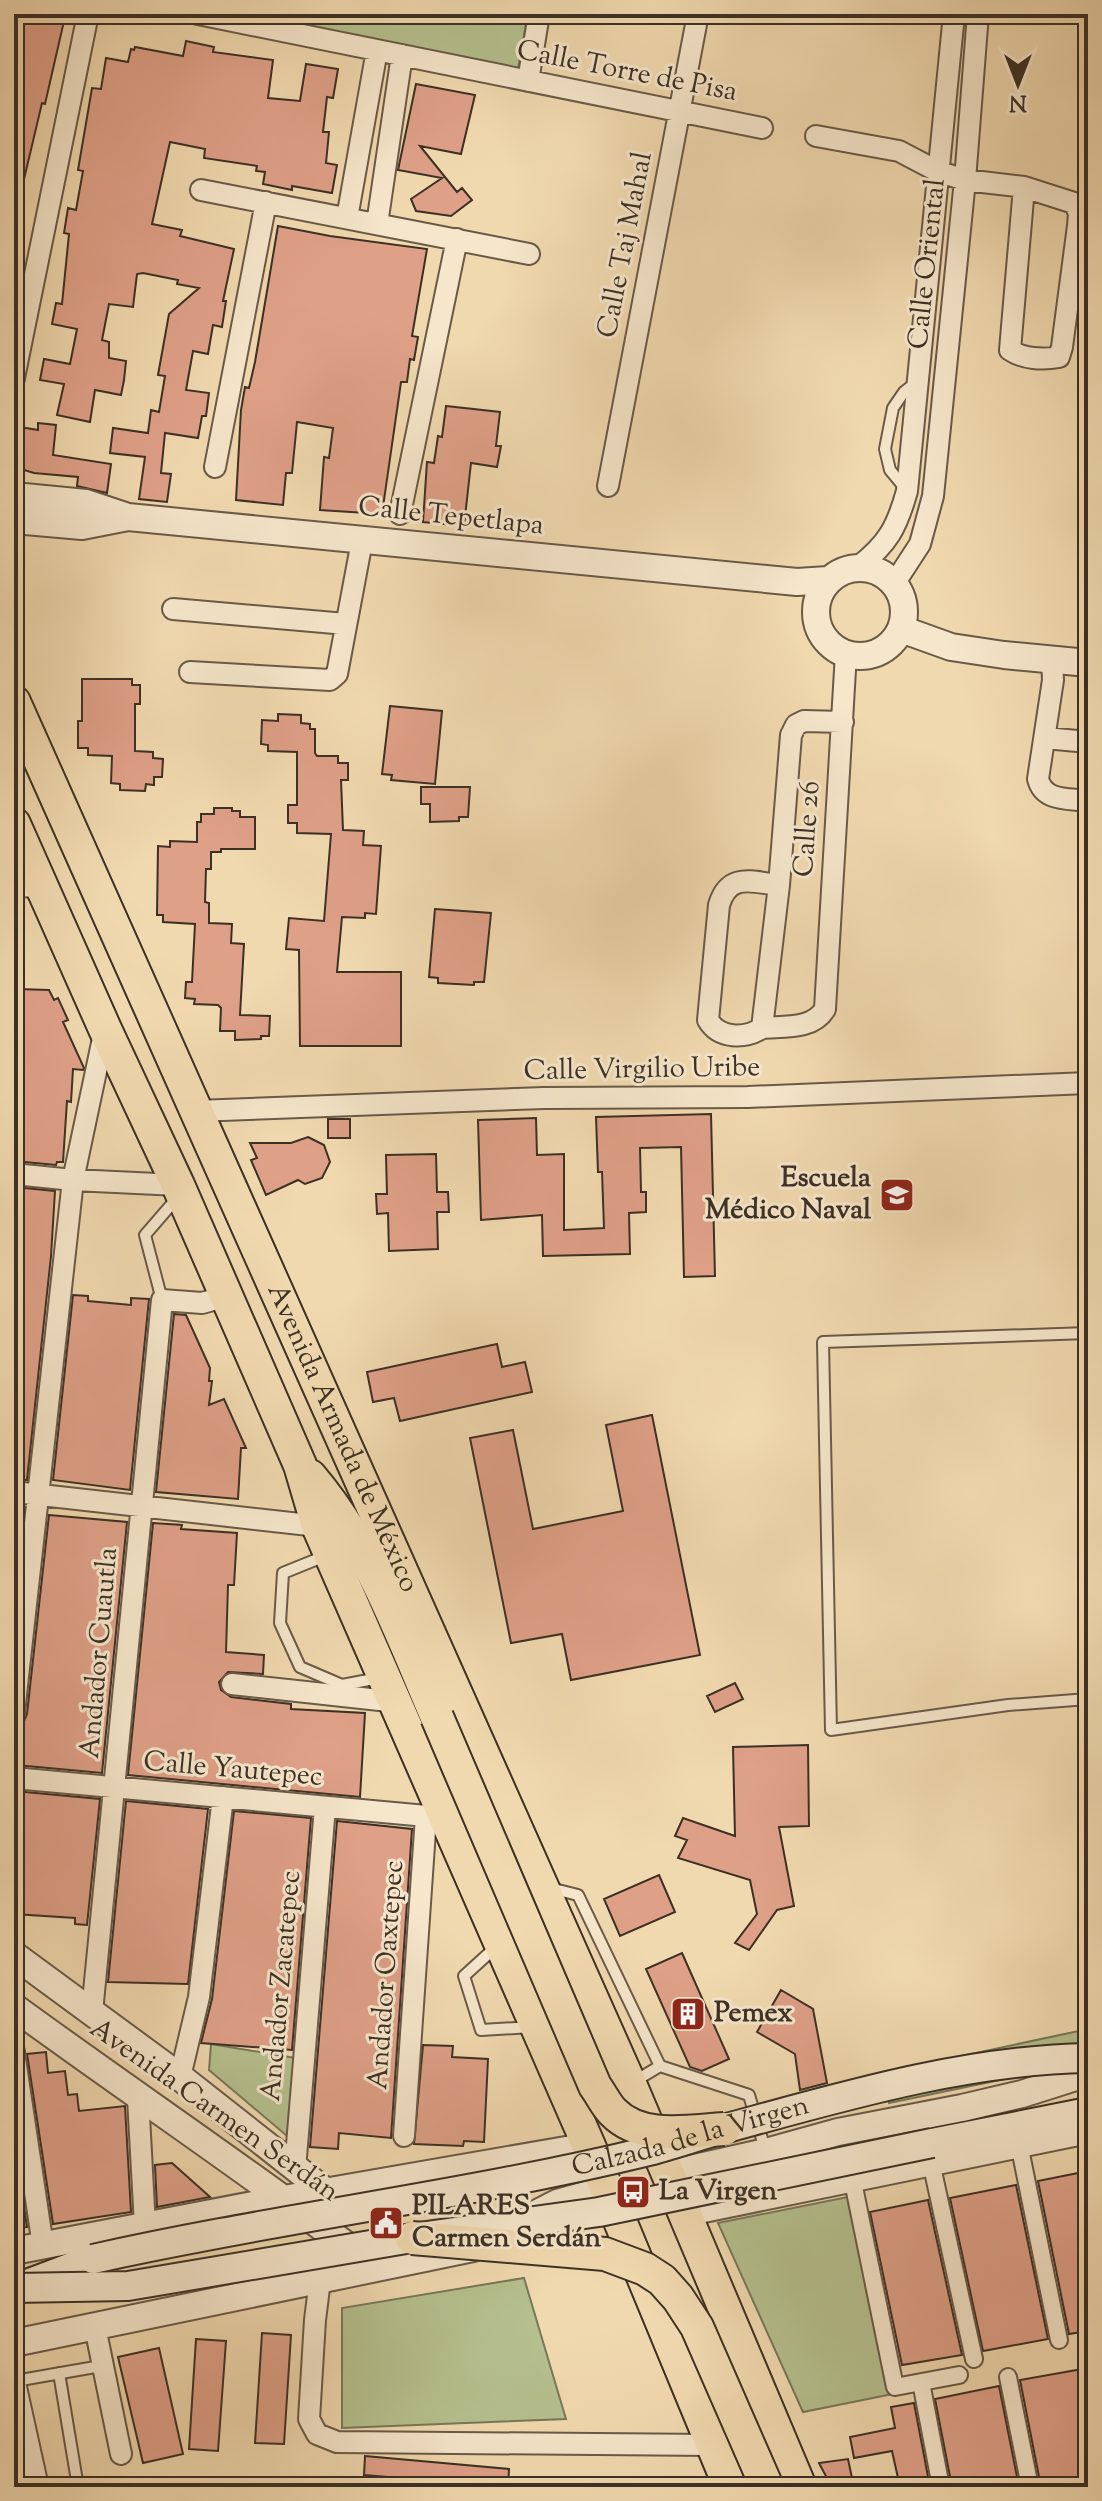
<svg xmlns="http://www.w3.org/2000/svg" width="1102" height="2501" viewBox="0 0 1102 2501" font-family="'Sorts Mill Goudy',serif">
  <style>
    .green { fill: #b5c08e; stroke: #78785a; stroke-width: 2 }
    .building { fill: #dfa088; stroke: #3c3025; stroke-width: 2 }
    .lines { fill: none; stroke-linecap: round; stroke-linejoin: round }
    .service-casing { stroke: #695a48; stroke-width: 14 }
    .pedestrian-casing { stroke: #695a48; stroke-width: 20 }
    .minor-casing { stroke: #695a48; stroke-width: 24 }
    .tertiary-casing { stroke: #695a48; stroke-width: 30 }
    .secondary-casing { stroke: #3c3025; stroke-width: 32 }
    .primary-casing { stroke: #3c3025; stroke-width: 36 }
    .service { stroke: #f6e6cb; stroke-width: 10 }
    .pedestrian { stroke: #f6e6cb; stroke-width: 16 }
    .minor { stroke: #f6e6cb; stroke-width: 20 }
    .tertiary { stroke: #f6e6cb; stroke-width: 26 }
    .secondary { stroke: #f6e6cb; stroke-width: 28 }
    .primary { stroke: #f1d9af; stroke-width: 32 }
    .secondary-bridge-casing { stroke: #3c3025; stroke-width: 32; stroke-linecap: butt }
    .primary-bridge-casing { stroke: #3c3025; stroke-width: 36; stroke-linecap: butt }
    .secondary-bridge { stroke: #f6e6cb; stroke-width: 28 }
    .primary-bridge { stroke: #f1d9af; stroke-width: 32 }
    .labels { text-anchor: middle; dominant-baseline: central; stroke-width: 6; stroke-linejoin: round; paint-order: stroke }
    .street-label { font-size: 28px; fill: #3c3025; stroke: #f6e6cb }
    .poi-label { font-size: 28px; font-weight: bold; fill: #3c3025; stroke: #f6e6cb; text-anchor: start }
  </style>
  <rect width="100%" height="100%" fill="#f1d9af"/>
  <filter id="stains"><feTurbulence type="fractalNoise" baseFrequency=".0025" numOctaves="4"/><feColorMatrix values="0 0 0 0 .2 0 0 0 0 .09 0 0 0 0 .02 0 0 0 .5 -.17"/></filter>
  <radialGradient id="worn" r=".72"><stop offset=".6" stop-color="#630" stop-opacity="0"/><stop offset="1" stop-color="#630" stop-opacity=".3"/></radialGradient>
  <path class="green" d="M256,14H528L518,69L254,26Z
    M1088,2029V2054L1024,2075L889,2103L882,2073Z
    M211,2044L296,2058L293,2141L209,2070Z
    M853,2196L893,2394L803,2412L718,2223Z
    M524,2278L566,2419L342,2428V2308Z"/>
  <path class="building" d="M14,14H35L64,21L45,104L42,103L21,192L14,191Z
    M186,41L214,47L213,52L273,60L268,98L300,101L306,64L338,69L333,98L327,97L323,132H329L326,163L337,165L332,193L292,186V190L263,184L265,172L256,171L257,166L204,158L205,149L170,142L152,224L182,230L180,236L234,249L223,301H226L222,327L213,325L208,354L193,351L186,390L209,393L206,416H202L198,438L165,433L161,473L171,474L167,502L139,499L145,457L110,453L113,428L148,433L151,410L159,412L165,376L158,375L169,314L199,288L177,284L178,280L143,273L137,274L133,307L109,304L102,340L109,342V358L126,361L124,380L121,395L95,390L90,422L57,415L64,384L40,380L44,359L70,364L77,329L52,324L56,303L62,304L69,234L64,233L68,208L76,210L83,171L78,170L92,88L101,89L106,58L128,62L131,49L134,50L135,47L183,56Z
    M416,84L475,95L461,154L420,146L457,192L462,188L472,200L451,216L416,211L411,199L442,178L398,170Z
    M278,226L330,236L427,249L412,336L418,337L414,360L410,359L407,382H401L382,514L320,510L324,457L329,458L333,428L297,422L292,473H286L283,505L236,500L241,410L245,387L249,388L255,362Z
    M446,406L500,412L496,446H501L497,467L471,463L464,526L423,522L427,462L434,463L438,436L442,437Z
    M38,423L56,425L53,455L111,464L107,493L77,486L78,477L34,473L14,467V426L38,430Z
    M82,679H132V685H140V704H135V751L153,752V758L163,759L162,777H154V785L146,784L145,791L120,790V784L111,783L112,756L88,755V748H78V721H82Z
    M390,706L442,711L435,784L391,780L392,775L382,774Z
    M278,714L301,715V723L310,724V729H315V753L317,756H338V763H348V780H341L343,830L364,831L363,845L381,846L376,914L365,913V918L342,917L337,972H401V1046H300L299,950L286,949L289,918L324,921L331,834L297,833V823H288V805H297V752L268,751V745L261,744L262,720L278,721Z
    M421,787H470L468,817H459V821L430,822V804H421Z
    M214,808H232V811H240V817H255V849H221V852H211V869H206L205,902L209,903V923L232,924L231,943L244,944L240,1015L270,1016L269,1036H261V1039L235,1040V1031H220L221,1008L218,1005L194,1004L195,999L185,998L186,982H192L195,924L163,922V915H157L158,846L170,847V841L197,842V822H201V814H214Z
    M435,909L491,913L484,982H474V985L438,983V978L429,977Z
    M18,989L49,990L54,1000L58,998L68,1020L63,1022L84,1068L83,1070L73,1069L71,1102L67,1101L63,1162H57L56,1165L14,1161V1033Z
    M711,1114L715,1276L684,1277L681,1147L640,1148L641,1192H646V1212L629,1213L630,1254L543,1256L542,1215L481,1220L478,1120L536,1118L537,1155L564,1154V1230L604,1228L602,1172H598L596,1117Z
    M328,1119H350V1138H328Z
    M308,1137L324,1145L330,1162L322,1178L305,1184L298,1180L266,1195L251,1160L257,1158L250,1143H291Z
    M436,1154L437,1192H448L449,1212H437L438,1249L389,1251L388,1213L377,1214L376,1194H387L386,1155Z
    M14,1187L55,1191L51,1256L27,1480L14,1479Z
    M73,1295L88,1296V1301L131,1305V1298L149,1299L130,1490L53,1480Z
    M174,1314L186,1315L210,1368L209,1381H212L209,1405L224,1399L246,1448H241L238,1499L156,1492Z
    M497,1344L502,1367L525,1362L532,1392L400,1421L394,1398L373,1402L367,1372Z
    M652,1415L700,1655L571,1680L562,1634L511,1643L470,1438L513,1430L533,1529L623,1511L606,1425Z
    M14,1513L23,1514L14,1595Z
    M49,1515L127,1522L102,1773L16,1765L18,1725L24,1721L27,1714Z
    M153,1523L182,1525L181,1529L237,1533L234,1585H228L226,1652L264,1655L263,1674L228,1672L219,1682L221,1690L231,1697L291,1704V1709L365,1713L360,1797L128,1775Z
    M735,1683L743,1699L715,1712L707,1696Z
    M808,1745L809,1826L779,1827L794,1906L777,1910L749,1950L735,1943L757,1914L750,1880L678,1858L687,1840L675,1836L683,1818L735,1836L733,1747Z
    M14,1791L100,1799L87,1925L75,1924V1918L14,1914Z
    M126,1801L208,1809L188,1984L108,1982Z
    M234,1811L311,1818L292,2050L201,2043L212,1999Z
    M337,1821L412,1829L391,2138L339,2133L338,2149L310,2147Z
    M659,1875L675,1912L620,1936L604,1899Z
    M682,1953L729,2059L702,2071L690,2067L646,1969Z
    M781,1990L813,2009L827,2083L800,2090L795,2054L757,2032Z
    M423,2045L453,2046L452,2057L488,2059L484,2142L464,2141L463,2146L414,2144Z
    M46,2052L48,2073L65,2071L68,2095L77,2094L79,2111L125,2106L131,2212L53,2224L27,2054Z
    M14,2140L27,2227L14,2229Z
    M172,2163L210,2197L157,2207L155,2165Z
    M1088,2171V2331L1069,2334L1038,2181Z
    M1016,2185L1048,2339L983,2351L950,2198Z
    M928,2200L962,2355L902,2365L870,2212Z
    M262,2333L291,2335L284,2444L255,2443Z
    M196,2339L226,2341L218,2451L189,2449Z
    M159,2348L183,2454L143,2463L118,2357Z
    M1088,2368V2487H1041L1020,2380Z
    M999,2386L1019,2487H952L935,2399Z
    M914,2403L930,2487H900L892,2451L854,2458L850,2437L895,2428L891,2407Z
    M365,2456L509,2469L508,2487L364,2475Z
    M848,2459L852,2478L829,2482L819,2463Z"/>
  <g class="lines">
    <g class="service-casing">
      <path id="service" d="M905,488L890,470L885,449L893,408L904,392L918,381
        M162,1300L145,1235L177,1198
        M1088,1333L823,1342L831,1730L1008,1705L1088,1699
        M325,1556L283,1573L280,1623L300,1667L342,1685L379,1678
        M550,1888L578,1895L660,2066L635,2081
        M497,1946L464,1976L481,2030L532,2027
        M660,2066L749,2095L765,2149
        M59,2373L78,2487
        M15,2381L101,2366"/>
    </g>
    <g class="pedestrian-casing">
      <path id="pedestrian" d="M1019,2144L1059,2340
        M931,2162L974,2359
        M852,2177L895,2387L959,2375
        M1008,2377L1030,2487
        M921,2382L941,2487"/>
    </g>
    <g class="minor-casing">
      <path id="minor" d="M198,14L762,128
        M528,81L539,14
        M816,136L899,151L937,171L965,180L1024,187L1074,203L1079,213L1078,226L1062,347L1059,357C1043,360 1023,359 1010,350L1024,187
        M201,190L529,254
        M347,218L377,50
        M377,224L402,55
        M14,378L88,14
        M215,467L266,202
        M608,486L698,14
        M400,514L457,239
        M858,567C888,544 897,527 907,491L954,14
        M894,584L920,544L933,496L965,180L978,14
        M173,609L346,624
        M1052,659L1053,680L1038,779C1044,802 1068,798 1088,801
        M190,672L330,680L337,674L362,541
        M1045,738L1088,742
        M14,885L43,888
        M779,885C752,882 729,872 719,905L708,1020C719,1039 745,1039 762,1028L779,885L791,735L796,725L804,721L843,722
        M762,1028C783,1026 813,1030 825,1009L846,653
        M196,1111L544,1098L748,1097L1088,1083
        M14,1174L73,1180L178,1185
        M14,1492L318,1526
        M232,1684L398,1702
        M14,1713L73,1180L105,1029
        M14,1778L448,1818
        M92,2012L162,1300L202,1303L227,1296
        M14,2052L43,2246
        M180,2077L199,1997L223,1797
        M138,2098L145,2226
        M404,2136L426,1816
        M295,2169L325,1807
        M320,2280L315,2320L309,2419L317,2434L337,2442L713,2445
        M95,2327L121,2454
        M14,2378L38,2487"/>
    </g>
    <g class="tertiary-casing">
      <path id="tertiary" d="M14,496L86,503L128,517L797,582L828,580
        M14,520L82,526L128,517
        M816 612a44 44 0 1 1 88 0a44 44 0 1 1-88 0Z
        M901,629L951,647L1004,655L1088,663
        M14,1955L180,2077L326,2192
        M14,2007C129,2091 248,2171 362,2257
        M668,2174L766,2152L838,2132L962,2108L1022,2094L1088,2073
        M429,2186C435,2188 443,2190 448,2193C464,2205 464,2233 451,2247
        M684,2213L1088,2130
        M524,2220L557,2203L607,2189
        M14,2251L284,2199L589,2146
        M14,2343L473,2248"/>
    </g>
    <g class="secondary-casing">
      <path id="secondary" d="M932,2143L1088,2112
        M19,2287L93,2259"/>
    </g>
    <g class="primary-casing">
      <g id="primary">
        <path id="s1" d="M14,702L630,2084L800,2487"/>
        <path d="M14,824L105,1029L178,1185L300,1465L318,1526L589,2146L730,2487"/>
        <path d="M310,1476C370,1546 401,1634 437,1717"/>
      </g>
    </g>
    <use href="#service" class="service"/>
    <use href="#pedestrian" class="pedestrian"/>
    <use href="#minor" class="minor"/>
    <use href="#tertiary" class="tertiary"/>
    <use href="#secondary" class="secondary"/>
    <use href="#primary" class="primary"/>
    <g class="secondary-bridge-casing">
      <g id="secondary-bridge">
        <path id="s2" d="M93,2259C276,2218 463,2196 645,2152C673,2145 700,2135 727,2128C844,2096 966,2060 1088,2058"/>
        <path d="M14,2288L128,2286L412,2238L599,2212L932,2143"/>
      </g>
    </g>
    <g class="primary-bridge-casing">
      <path id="primary-bridge" d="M437,1717L595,2086C601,2094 606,2105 613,2112C641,2141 688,2131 724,2129
        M412,2238L605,2254L645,2269L662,2280L678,2298L697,2327L767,2487"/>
    </g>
    <use href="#secondary-bridge" class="secondary-bridge"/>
    <use href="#primary-bridge" class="primary-bridge"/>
  </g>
  <defs>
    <g id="school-square" transform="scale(1.8)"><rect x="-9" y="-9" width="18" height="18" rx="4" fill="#8f2418" stroke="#f6e6cb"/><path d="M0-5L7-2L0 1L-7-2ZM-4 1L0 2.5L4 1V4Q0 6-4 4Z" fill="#fff"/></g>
    <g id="building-square" transform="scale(1.8)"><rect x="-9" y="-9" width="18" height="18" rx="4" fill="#8f2418" stroke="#f6e6cb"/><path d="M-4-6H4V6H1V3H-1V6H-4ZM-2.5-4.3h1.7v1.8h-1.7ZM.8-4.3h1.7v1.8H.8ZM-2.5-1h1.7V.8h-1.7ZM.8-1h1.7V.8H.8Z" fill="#fff"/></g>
    <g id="bus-square" transform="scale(1.8)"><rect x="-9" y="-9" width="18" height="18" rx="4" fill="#8f2418" stroke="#f6e6cb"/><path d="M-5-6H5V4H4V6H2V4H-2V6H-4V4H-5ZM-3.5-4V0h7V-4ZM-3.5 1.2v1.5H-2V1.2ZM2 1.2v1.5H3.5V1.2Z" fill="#fff"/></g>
    <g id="civic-square" transform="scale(1.8)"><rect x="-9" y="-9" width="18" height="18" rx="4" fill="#8f2418" stroke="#f6e6cb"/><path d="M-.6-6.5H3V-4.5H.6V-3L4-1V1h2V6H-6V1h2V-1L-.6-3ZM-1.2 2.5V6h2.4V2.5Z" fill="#fff"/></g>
  </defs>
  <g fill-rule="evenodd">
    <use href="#school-square" x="897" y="1195"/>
    <use href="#building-square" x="688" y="2014"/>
    <use href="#bus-square" x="633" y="2192"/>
    <use href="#civic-square" x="386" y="2223"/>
  </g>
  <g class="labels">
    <g class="street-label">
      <text transform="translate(627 72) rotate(11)">Calle Torre de Pisa</text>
      <text transform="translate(626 245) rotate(-79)">Calle Taj Mahal</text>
      <text transform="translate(928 264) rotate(-84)">Calle Oriental</text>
      <text transform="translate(451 517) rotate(6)">Calle Tepetlapa</text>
      <text transform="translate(808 829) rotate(-86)">Calle 26</text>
      <text transform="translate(642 1070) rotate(-1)">Calle Virgilio Uribe</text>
      <text stroke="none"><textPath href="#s1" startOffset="806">Avenida Armada de México</textPath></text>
      <text transform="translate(100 1653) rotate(-85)">Andador Cuautla</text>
      <text transform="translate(233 1770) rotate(5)">Calle Yautepec</text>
      <text transform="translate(387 1975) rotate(-86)">Andador Oaxtepec</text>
      <text transform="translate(282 1986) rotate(-85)">Andador Zacatepec</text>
      <text transform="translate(214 2111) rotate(35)">Avenida Carmen Serdán</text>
      <text stroke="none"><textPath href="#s2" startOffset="610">Calzada de la Virgen</textPath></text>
    </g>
    <g class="poi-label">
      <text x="871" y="1179" text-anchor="end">Escuela<tspan x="871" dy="32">Médico Naval</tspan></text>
      <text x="714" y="2014">Pemex</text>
      <text x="659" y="2192">La Virgen</text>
      <text x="412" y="2207">PILARES<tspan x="412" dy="32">Carmen Serdán</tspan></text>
    </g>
  </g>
  <rect width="1102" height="2501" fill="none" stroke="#f1d9af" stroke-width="48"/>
  <rect x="16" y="16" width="1070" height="2469" fill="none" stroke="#3c3025" stroke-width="4"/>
  <rect x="24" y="24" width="1054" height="2453" fill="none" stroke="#3c3025" stroke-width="2"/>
  <g transform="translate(1018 84) rotate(180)" stroke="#f6e6cb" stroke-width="6" paint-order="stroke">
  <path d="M0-6L14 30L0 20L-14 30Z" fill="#3c3025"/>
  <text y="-12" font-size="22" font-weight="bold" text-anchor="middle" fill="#3c3025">N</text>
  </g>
  <rect width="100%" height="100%" filter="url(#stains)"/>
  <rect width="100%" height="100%" fill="url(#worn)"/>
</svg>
